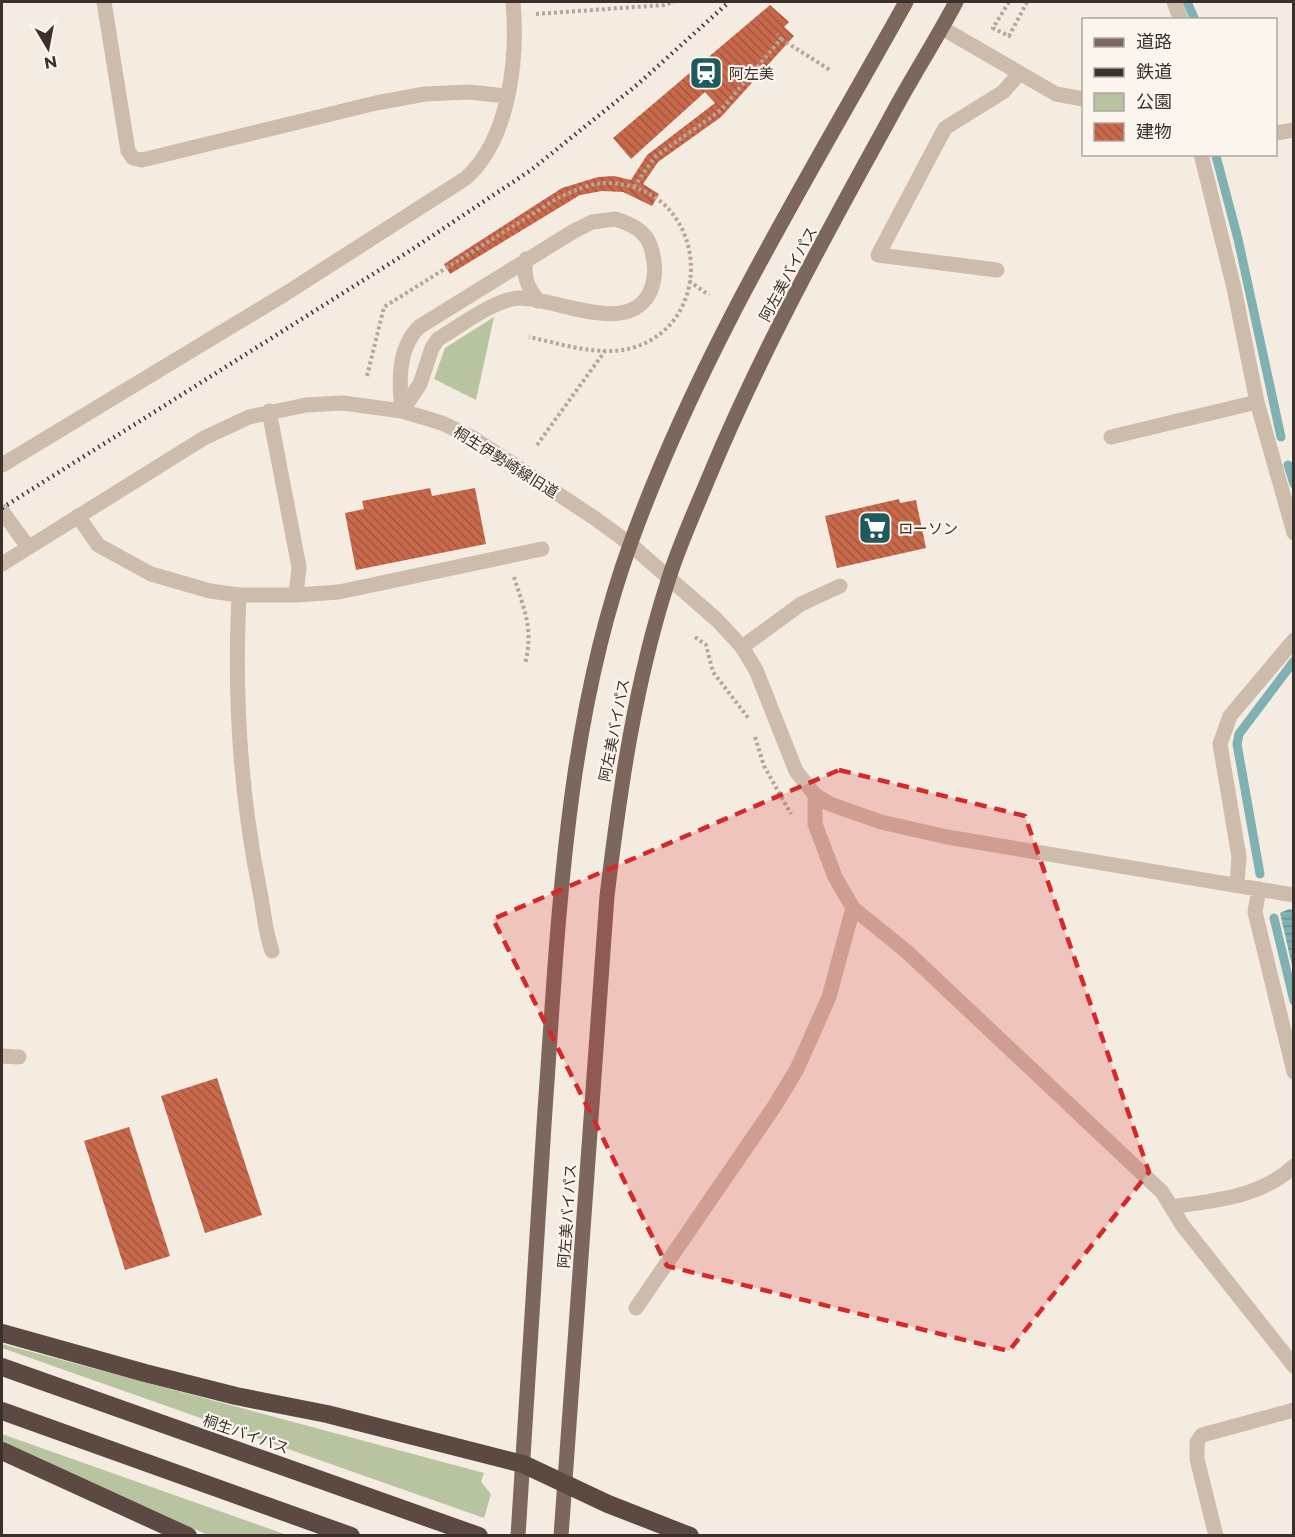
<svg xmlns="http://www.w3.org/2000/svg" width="1295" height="1537" viewBox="0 0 1295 1537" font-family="Montserrat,'Noto Sans JP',sans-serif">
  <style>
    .green { fill: #b8c4a0 }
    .water { fill: url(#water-rules) }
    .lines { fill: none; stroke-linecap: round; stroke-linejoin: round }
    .stream { stroke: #7fb0b2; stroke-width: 9 }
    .building { fill: url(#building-back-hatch) }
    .path { stroke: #b9a596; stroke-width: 4; stroke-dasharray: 3 3; stroke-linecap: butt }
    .minor { stroke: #cdbbac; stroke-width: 15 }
    .major { stroke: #7d675c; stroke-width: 15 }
    .highway { stroke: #5c4a42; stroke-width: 18 }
    .rail { stroke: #3b302b; stroke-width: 4.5; stroke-dasharray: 1.5 4.5; stroke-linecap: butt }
    .marked { fill: #d62828; fill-opacity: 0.2; stroke: #d62828; stroke-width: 4.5; stroke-dasharray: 12 8; stroke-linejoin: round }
    .labels { text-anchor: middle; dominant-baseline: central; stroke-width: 4.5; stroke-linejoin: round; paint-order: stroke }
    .poi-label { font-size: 15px; fill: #3b302b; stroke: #fbf5ee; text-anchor: start }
    .street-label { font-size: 15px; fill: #3b302b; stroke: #fbf5ee }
  </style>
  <defs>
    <pattern id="water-rules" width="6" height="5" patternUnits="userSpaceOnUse" patternTransform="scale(1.5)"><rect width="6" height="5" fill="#7fb0b2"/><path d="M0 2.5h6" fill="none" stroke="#699091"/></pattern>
    <pattern id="building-back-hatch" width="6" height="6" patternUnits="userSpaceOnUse" patternTransform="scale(1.5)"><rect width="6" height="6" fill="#c8694b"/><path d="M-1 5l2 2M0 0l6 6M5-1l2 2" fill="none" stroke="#a4573f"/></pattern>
  </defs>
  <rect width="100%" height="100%" fill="#f4ebe1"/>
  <path class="green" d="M494,317L476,400L434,379L445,348Z
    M2,1344L484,1473L481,1482L491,1494L484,1518L2,1348Z
    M2,1434L287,1535H208L2,1443Z"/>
  <path class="water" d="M1289,909L1293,910V970L1280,913Z"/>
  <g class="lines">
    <path class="stream" d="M1187,2L1195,20
      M1216,156L1238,239L1281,437
      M1288,465L1294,484
      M1260,874L1237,744L1239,734L1294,661
      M1274,918L1294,1001"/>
  </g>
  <path class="building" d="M770,5L789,22L784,27L794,36L721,117L658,162L643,184L659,194L652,206L623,192L602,191L580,195L450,274L444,264L562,188L598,177L614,176L631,180L647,155L715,103L705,92L631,159L613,138Z
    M430,488L432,496L475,488L486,544L356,570L345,513L364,509L362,501Z
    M899,499L900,503L916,500L926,548L837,568L825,516Z
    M217,1078L262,1215L205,1233L161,1096Z
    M129,1127L170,1256L125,1270L84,1141Z"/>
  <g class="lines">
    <path class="path" d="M1009,2L993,28L1009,36L1027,2
      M536,14L664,5L674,2
      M781,39L830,70
      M634,187L655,157L721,110L781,39L777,34
      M689,281L709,295
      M367,376L384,307L558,198C573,191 592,182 610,183C708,188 719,323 632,348C599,357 562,344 529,337
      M537,445L605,351
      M514,577C524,609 534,630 525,664
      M695,637L706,645L713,672L749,719
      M755,737L764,766L791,814"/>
    <path class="minor" d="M104,2L128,151L133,158L142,160L376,103L425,94L469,92L506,96
      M1174,2L1181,20
      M942,28L1056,94L1084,99
      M1276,133L1294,130
      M1201,154L1234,288L1257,402L1294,533
      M615,219C629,223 645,230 650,245C656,262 657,278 649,294C626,336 556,298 520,298C496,298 459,327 438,339L432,348L420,384L402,411C399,383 397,349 419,327L574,231L592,222Z
      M526,259C523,277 527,286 538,301
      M997,270L878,255L945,128L1003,92L1019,74
      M269,411L299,567L296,595
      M1111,437L1257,402
      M2,465L285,294L466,178C510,138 518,58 513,2
      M2,511L28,547
      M78,516L98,545L151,574L210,591L239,595H296L339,592L542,549
      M2,564L204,438L249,417L306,405L343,403L402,411L442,423L473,438L593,517L630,544L717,620L742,647L756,670L796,771L815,795L830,804L881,822L947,837L1294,895
      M239,595C234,695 240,794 260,892C264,912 265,932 272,951
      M742,647L801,604L840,586
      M815,795V824L835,877L853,908L906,951L1162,1192L1183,1226L1294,1366
      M1237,884L1239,857L1220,744L1230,716L1294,640
      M1259,889L1255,912L1294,1072
      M2,1056L19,1057
      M1172,1207C1215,1200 1260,1198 1294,1166
      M636,1308L774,1107L797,1069L829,997L853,908
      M1216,1536L1197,1459V1442L1202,1435L1294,1410"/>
    <path class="major" d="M518,1536C528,1379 537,1223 548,1067C560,890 570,710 631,542C700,351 808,178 906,2
      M561,1536L607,896C620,789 635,683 668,581C679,545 695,511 709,477C760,354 825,236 889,120C910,80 935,42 956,2"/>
    <path class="highway" d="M2,1333L145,1373L236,1396L327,1414L523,1464L608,1504L690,1536
      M2,1367L479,1536
      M2,1411L351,1536
      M2,1451L188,1536"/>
    <path class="rail" d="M2,508L408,252L531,170L638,84L729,2"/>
  </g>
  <path class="marked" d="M839,770L1025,816L1149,1172L1009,1351L667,1266L493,919Z"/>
  <defs>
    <g id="station-square" transform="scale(1.725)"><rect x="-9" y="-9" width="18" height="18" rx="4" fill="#1f5a5e" stroke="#fbf5ee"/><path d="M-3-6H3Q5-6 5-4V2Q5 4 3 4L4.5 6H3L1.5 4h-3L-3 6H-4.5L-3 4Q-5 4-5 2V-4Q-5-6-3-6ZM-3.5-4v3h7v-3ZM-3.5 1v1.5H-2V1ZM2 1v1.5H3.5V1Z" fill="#fff"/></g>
    <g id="supermarket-square" transform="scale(1.725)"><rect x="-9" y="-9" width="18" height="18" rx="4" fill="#1f5a5e" stroke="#fbf5ee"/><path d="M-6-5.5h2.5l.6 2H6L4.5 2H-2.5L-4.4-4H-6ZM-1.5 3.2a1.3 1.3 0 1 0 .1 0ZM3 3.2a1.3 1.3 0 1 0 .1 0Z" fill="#fff"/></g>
  </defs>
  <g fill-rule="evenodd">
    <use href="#station-square" x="706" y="73"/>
    <use href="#supermarket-square" x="875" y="528"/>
  </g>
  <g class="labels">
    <g class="poi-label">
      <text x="729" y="73">阿左美</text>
      <text x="898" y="528">ローソン</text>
    </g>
    <g class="street-label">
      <text transform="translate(788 274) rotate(-62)">阿左美バイパス</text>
      <text transform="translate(506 462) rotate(32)">桐生伊勢崎線旧道</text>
      <text transform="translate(614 730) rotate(-79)">阿左美バイパス</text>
      <text transform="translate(567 1216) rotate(-86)">阿左美バイパス</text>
      <text transform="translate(246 1434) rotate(19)">桐生バイパス</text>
    </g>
  </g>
  <rect width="1295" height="1537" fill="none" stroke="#3b302b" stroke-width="6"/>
  <rect x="1082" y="18" width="195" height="138" fill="#fbf5ee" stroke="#aea6a0" stroke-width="1.5"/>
  <rect x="1094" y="38" width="30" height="9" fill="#7d675c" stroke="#aea6a0" stroke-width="1.5"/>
  <text x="1136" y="48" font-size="18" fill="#3b302b">道路</text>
  <rect x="1094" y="68" width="30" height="9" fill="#3b302b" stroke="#aea6a0" stroke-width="1.5"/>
  <text x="1136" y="78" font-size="18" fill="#3b302b">鉄道</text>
  <rect x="1094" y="93" width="30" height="18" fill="#b8c4a0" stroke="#aea6a0" stroke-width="1.5"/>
  <text x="1136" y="108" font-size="18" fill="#3b302b">公園</text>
  <rect x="1094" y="123" width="30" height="18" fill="url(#building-back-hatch)" stroke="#aea6a0" stroke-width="1.5"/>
  <text x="1136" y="138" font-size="18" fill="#3b302b">建物</text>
  <g transform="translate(48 48) rotate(170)" stroke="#fbf5ee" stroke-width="4.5" paint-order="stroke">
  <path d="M0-4.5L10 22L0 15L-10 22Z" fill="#3b302b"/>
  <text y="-9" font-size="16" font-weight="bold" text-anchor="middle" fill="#3b302b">N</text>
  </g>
</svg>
